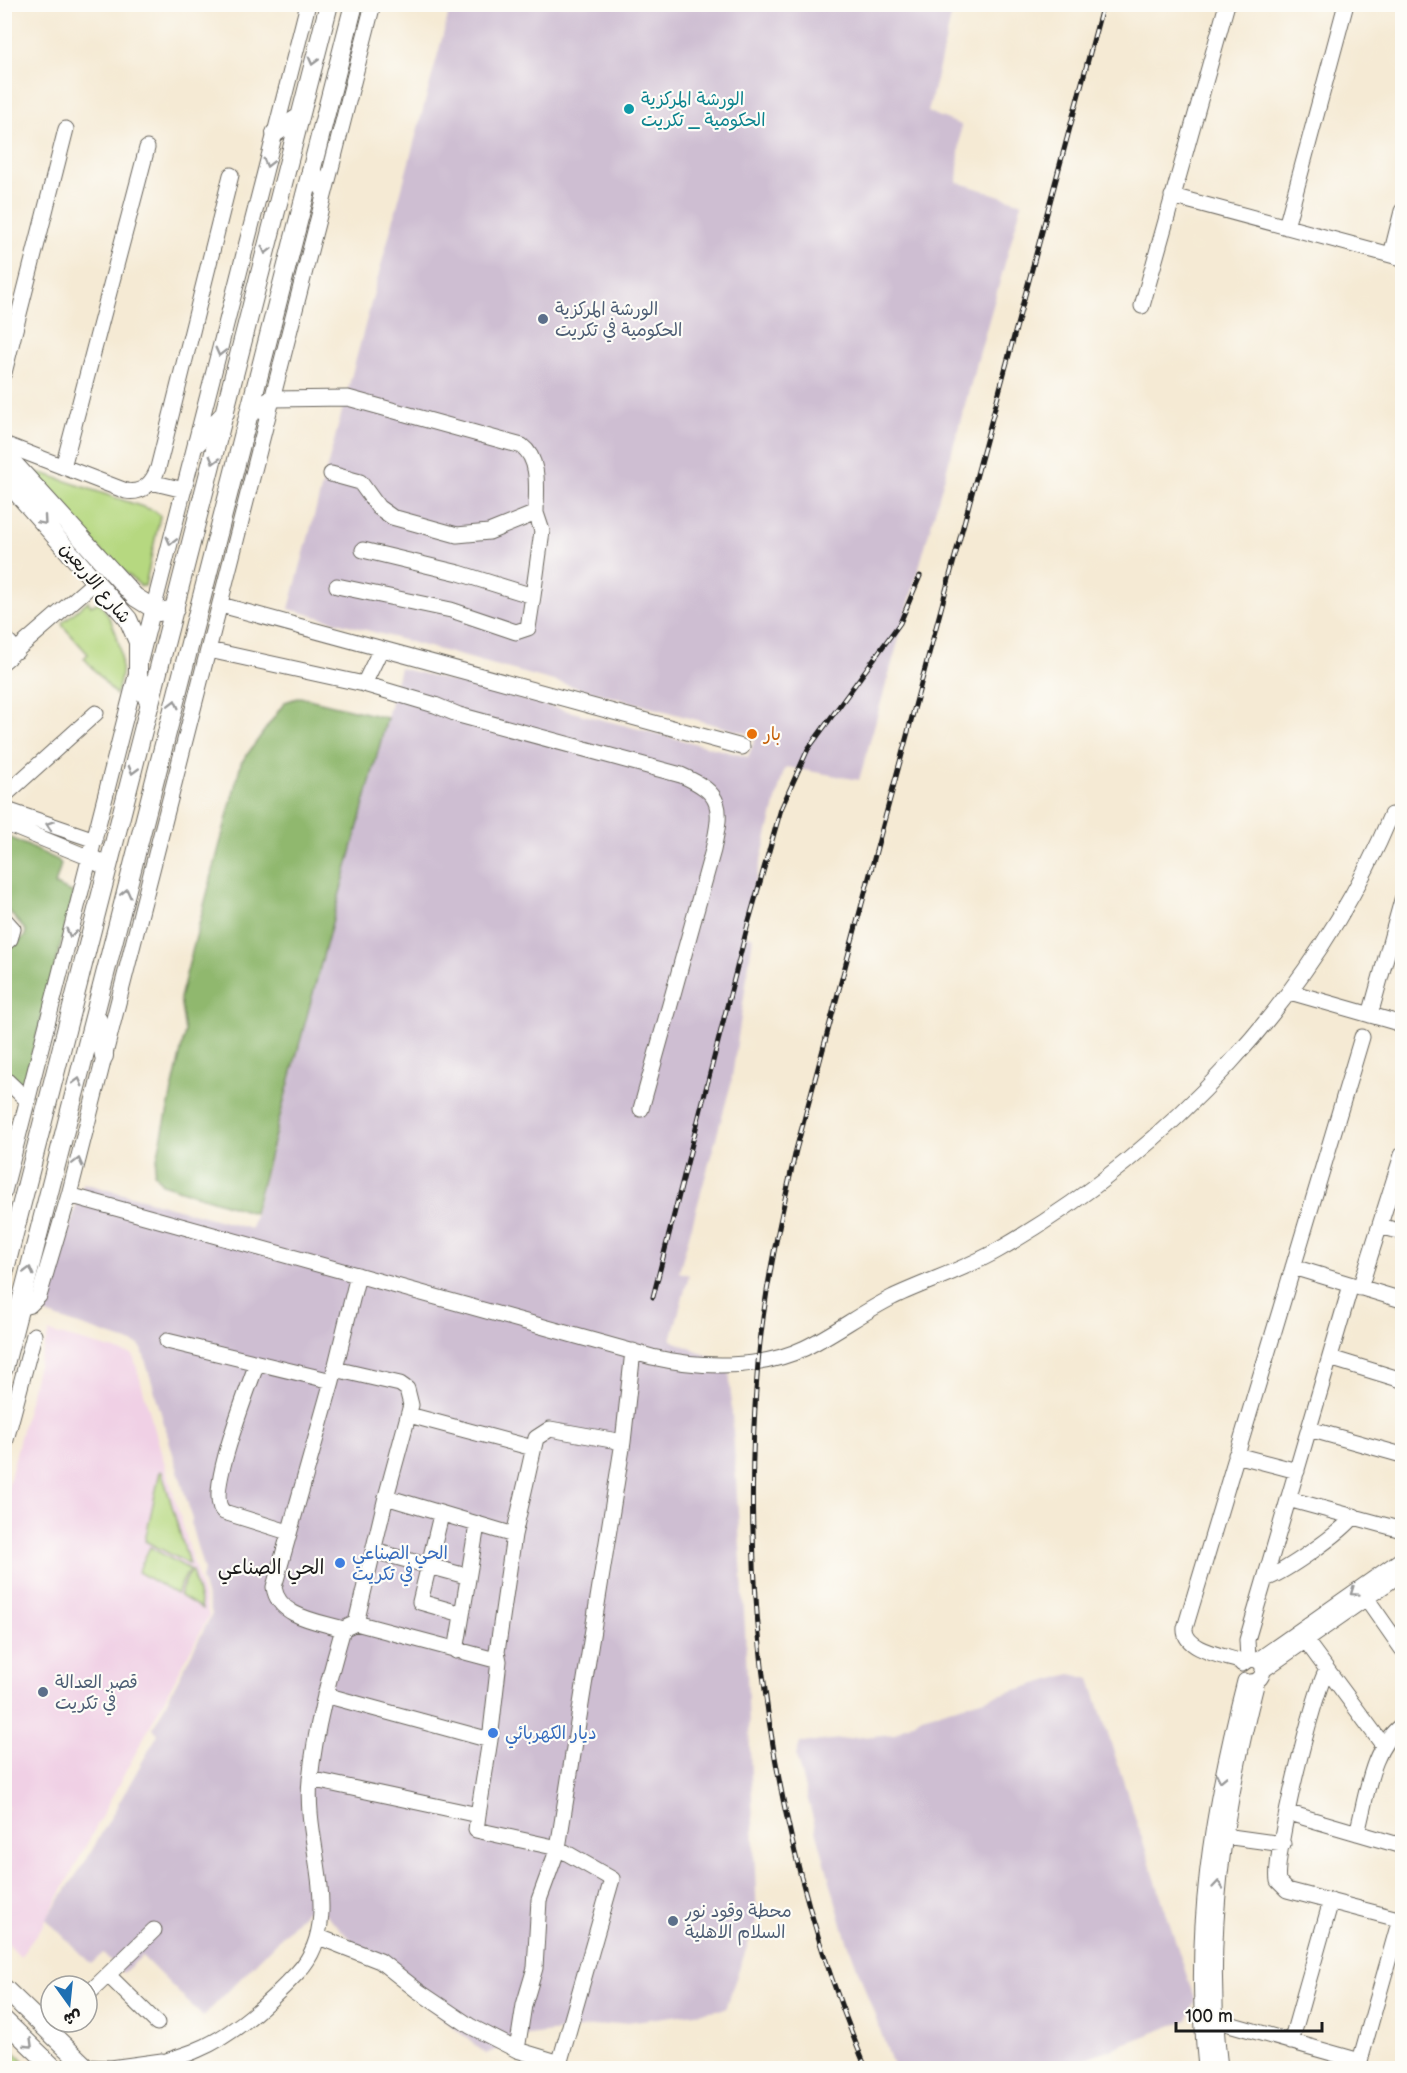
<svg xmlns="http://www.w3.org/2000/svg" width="1407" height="2073" viewBox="0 0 1407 2073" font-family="'Balsamiq Sans','Playpen Sans Arabic',sans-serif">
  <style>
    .built { fill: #f0d0e5 }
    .industrial { fill: #cebed2 }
    .green { fill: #b6d880; stroke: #697a4e; stroke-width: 1.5 }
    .forest { fill: #90b86e; stroke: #566a45; stroke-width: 1.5 }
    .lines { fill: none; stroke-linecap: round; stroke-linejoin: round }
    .minor-casing { stroke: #68645c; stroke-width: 17 }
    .major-casing { stroke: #68645c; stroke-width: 20 }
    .minor { stroke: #fff; stroke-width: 15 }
    .major { stroke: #fff; stroke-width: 18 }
    .rail-casing { stroke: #1c1c1c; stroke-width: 5 }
    .rail { stroke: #fdfcf7; stroke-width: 3; stroke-dasharray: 9; stroke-linecap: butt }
    .oneway { stroke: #999 }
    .culture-dot { fill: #0f9aa8; stroke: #fdfcf7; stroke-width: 2 }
    .service-dot { fill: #5c6f8a; stroke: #fdfcf7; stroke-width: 2 }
    .food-dot { fill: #e8710a; stroke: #fdfcf7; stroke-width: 2 }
    .shop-dot { fill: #3f7fe0; stroke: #fdfcf7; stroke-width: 2 }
    .labels { text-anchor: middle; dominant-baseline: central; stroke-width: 4.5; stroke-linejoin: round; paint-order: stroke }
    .culture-label { font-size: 18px; fill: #0d838f; stroke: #fdfcf7; text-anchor: start }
    .service-label { font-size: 18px; fill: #4e5e75; stroke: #fdfcf7; text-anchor: start }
    .street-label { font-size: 18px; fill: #1c1c1c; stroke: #fdfcf7 }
    .food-label { font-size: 18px; fill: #c56008; stroke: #fdfcf7; text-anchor: start }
    .shop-label { font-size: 18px; fill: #366cbe; stroke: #fdfcf7; text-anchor: start }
    .neighbourhood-label { font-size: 20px; fill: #1c1c1c; stroke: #fdfcf7 }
  </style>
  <rect width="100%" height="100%" fill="#fdfcf7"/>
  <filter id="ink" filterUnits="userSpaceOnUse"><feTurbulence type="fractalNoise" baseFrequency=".0167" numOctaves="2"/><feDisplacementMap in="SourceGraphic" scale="12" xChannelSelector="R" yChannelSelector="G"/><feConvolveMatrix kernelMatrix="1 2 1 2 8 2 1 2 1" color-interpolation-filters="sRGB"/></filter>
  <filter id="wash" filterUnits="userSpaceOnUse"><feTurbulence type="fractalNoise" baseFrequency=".008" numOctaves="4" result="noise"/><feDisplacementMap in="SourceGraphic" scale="24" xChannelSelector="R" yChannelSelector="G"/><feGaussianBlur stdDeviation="1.35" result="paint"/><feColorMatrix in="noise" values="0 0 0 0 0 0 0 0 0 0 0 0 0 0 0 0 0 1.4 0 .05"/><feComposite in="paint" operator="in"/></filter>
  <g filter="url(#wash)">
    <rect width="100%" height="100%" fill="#f5ead4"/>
    <path class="built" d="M49,1332L133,1355L209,1616L44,1924L20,1957L5,1941L4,1816L9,1806L4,1804L5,1499L36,1372Z"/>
    <path class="industrial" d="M451,5H954L928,112L961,125L957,182L1022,203L859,780L787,767L783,773L742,934L753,937L731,1084L679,1272L689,1275L671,1340L729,1365L745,1628L757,1919L725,2009L529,2035L486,2054L376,1964L314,1903L203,2017L142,1956L123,1973L103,1953L91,1964L46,1919L87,1859L158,1734L153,1728L212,1614L201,1578L204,1571L191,1525L192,1518L142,1349L139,1345L43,1313L83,1183L251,1229L400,668L748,757L756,736L289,609Z
      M1071,1674L1090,1679L1195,2001L1187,2020L1060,2068H894L844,1932L796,1756L800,1743L894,1734L922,1717Z"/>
    <path class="green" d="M27,471L45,474L155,511L160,516L145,586H141L106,556Z
      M88,601L91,606L99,602C119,627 128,664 116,695L84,658L88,654L63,626L62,623Z
      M160,1471L162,1472L189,1564L145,1541Z
      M150,1547L189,1569L176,1594L138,1572Z
      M190,1571H192L202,1609L179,1595Z
      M4,2043H5L31,2068H5Z"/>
    <path class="forest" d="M300,697L387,718L254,1213L162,1184L154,1172L185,1032L180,998L241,763L285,702Z
      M5,835L58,860L61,864L55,885L74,893L24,1086L5,1068L4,954L25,936L26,931L5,907Z"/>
  </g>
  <g filter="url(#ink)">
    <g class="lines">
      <g class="minor-casing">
        <path id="minor" d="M1172,196L1402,258
          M1286,227L1346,4
          M1391,255L1402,211
          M1142,306L1227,4
          M4,373L66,129
          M273,399L348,398L522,446C541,460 536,492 536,513L489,532L457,535L392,517L378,507L360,482L331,474
          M4,444L126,491C143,494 153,482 158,468L231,175
          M63,467L147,148
          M151,482L184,490
          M363,550L459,573L533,596L542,531L536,513
          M337,586L451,610L516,632L528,628L533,596
          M221,605L742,747
          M4,637L17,651
          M381,649L364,684L435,705L459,715L681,775C724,794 722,807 713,850L641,1109
          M209,650L364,684
          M4,661L96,581
          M4,796L96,713
          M4,809L95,840
          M4,823L90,858
          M4,919L13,929L10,939L4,944
          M1290,992L1402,1024
          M1370,1015L1402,900
          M4,1078L28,1101
          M4,1192L308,4
          M69,1195L652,1357C700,1368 759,1370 805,1348C835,1333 863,1312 893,1297C929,1280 966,1269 1000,1249C1167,1152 1316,995 1391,815
          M1380,1226L1402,1232
          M1293,1267L1402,1300
          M1360,1288L1402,1155
          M19,1308L30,1305L39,1296L69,1195L373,4
          M167,1341L332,1381
          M1330,1358L1402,1380
          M257,1363C249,1387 204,1497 224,1512L288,1532
          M409,1415L533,1448
          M1309,1429L1402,1455
          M4,1447L34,1335
          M1236,1455L1297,1471
          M386,1497L514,1535
          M1288,1499L1402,1530
          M441,1515L420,1602L462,1614
          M374,1551L466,1576
          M1265,1579C1285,1572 1341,1533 1354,1516
          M1367,1599L1402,1649
          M356,1623L499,1661
          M343,1629C317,1621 278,1617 274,1587L332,1381L358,1275
          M1306,1641L1383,1745
          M456,1651L477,1525
          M1248,1659L1247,1640L1351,1285
          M1242,1662C1225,1656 1183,1650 1185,1628L1362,1037
          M1242,1664L1249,1659L1258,1660L1402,1559
          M1263,1670L1402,1573
          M1327,1670C1313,1693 1273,1857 1278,1881L1287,1890L1402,1920
          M1250,1682C1259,1682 1264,1676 1263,1666L1258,1660
          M325,1695L490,1740L499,1661L497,1652L514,1535L536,1438L550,1429L623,1442
          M310,1779L478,1815L476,1830L558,1848L612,1879L558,2068
          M1289,1813L1402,1846
          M478,1815L490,1740
          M1357,1833C1367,1797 1370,1748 1402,1725
          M1224,1836L1283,1844
          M319,1937L380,1961L418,1991L470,2026L517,2050
          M108,1975L157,2023
          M87,1995L154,1930
          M1215,2020L1360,2061
          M50,2031L60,2022
          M1291,2042L1331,1901
          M560,2063L517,2050L524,2005L535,1968L539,1900L558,1848L623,1442L633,1351
          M86,2067L111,2068L162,2061
          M151,2068C166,2059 182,2057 197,2050C234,2035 271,2001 298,1972C346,1921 303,1843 310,1780C315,1729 329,1678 343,1629L356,1623L386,1497L411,1405L407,1389L400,1384L335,1369
          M1206,2068C1192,1931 1211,1813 1245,1681
          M1220,2068C1204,1937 1224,1808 1257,1681
          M1358,2068L1400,1919"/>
      </g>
      <g class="major-casing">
        <path id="major" d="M275,133L298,118
          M311,170L324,189
          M249,414L273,399
          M197,443L225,413
          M4,453L135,597L159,612L175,609
          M4,478L128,619L138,642V676L150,705
          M90,858L108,867
          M98,1020L104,1056
          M4,1273L329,4
          M4,1368L354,4
          M4,1988L87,2068
          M4,2020L54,2068"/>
      </g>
      <use href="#minor" class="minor"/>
      <use href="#major" class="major"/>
      <g class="rail-casing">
        <path id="rail" d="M653,1297L748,924L781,809L808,749L900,623L920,576
          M866,2068C772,1845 738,1603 758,1363C764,1291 780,1220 796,1150L1103,4"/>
      </g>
      <use href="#rail" class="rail"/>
    </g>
    <defs><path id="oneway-chevron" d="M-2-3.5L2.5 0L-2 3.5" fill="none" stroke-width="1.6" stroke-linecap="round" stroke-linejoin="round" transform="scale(1.5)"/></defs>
    <g class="oneway">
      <use href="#oneway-chevron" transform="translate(313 61) rotate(105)"/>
      <use href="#oneway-chevron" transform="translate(268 163) rotate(104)"/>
      <use href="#oneway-chevron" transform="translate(266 250) rotate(104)"/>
      <use href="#oneway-chevron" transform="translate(220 352) rotate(104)"/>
      <use href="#oneway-chevron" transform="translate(214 460) rotate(105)"/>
      <use href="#oneway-chevron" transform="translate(43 521) rotate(49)"/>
      <use href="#oneway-chevron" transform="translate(171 541) rotate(104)"/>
      <use href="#oneway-chevron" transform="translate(174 704) rotate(-76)"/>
      <use href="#oneway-chevron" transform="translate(133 770) rotate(105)"/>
      <use href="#oneway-chevron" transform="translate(50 825) rotate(-161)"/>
      <use href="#oneway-chevron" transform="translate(126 893) rotate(-76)"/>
      <use href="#oneway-chevron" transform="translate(71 933) rotate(104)"/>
      <use href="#oneway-chevron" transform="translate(78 1082) rotate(-75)"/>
      <use href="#oneway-chevron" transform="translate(78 1162) rotate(-76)"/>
      <use href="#oneway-chevron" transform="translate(29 1271) rotate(-75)"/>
      <use href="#oneway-chevron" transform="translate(1354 1592) rotate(145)"/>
      <use href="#oneway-chevron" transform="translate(1221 1778) rotate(102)"/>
      <use href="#oneway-chevron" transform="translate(1218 1885) rotate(-85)"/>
      <use href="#oneway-chevron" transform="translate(29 2044) rotate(44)"/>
    </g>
  </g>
  <circle class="culture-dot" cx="629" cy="109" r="6"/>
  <g class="service-dot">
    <circle cx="543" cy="319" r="6"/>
    <circle cx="43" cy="1692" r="6"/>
    <circle cx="673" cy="1921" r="6"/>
  </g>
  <circle class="food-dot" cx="752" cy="734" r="6"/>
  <g class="shop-dot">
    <circle cx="340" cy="1563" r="6"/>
    <circle cx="493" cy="1733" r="6"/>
  </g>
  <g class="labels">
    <g class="culture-label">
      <text x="641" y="99">الورشة المركزية<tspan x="641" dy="21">الحكومية _ تكريت</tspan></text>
    </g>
    <g class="service-label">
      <text x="555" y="309">الورشة المركزية<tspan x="555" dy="21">الحكومية في تكريت</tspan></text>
      <text x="55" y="1682">قصر العدالة<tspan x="55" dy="21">في تكريت</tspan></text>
      <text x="685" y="1911">محطة وقود نور<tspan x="685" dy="21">السلام الاهلية</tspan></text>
    </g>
    <g class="street-label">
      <text transform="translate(95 583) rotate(50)">شارع الاربعين</text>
    </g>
    <g class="food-label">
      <text x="764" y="734">بار</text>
    </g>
    <g class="shop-label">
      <text x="352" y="1553">الحي الصناعي<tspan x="352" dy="21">في تكريت</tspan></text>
      <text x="505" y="1733">ديار الكهربائي</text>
    </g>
    <g class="neighbourhood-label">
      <text x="271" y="1568">الحي الصناعي</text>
    </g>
  </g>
  <rect width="1407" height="2073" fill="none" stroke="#fdfcf7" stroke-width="24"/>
  <g transform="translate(69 2004) rotate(165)"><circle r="28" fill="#fdfcf7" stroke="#a3a29f" stroke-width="1.5"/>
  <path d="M0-4.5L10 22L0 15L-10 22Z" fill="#1f6fb2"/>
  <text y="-9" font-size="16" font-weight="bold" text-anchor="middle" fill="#1c1c1c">ش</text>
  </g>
  <path d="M1176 2022v9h146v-9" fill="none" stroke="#1c1c1c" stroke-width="3"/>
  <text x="1185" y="2022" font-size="18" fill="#1c1c1c" stroke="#fdfcf7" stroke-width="4.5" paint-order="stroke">100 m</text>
</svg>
